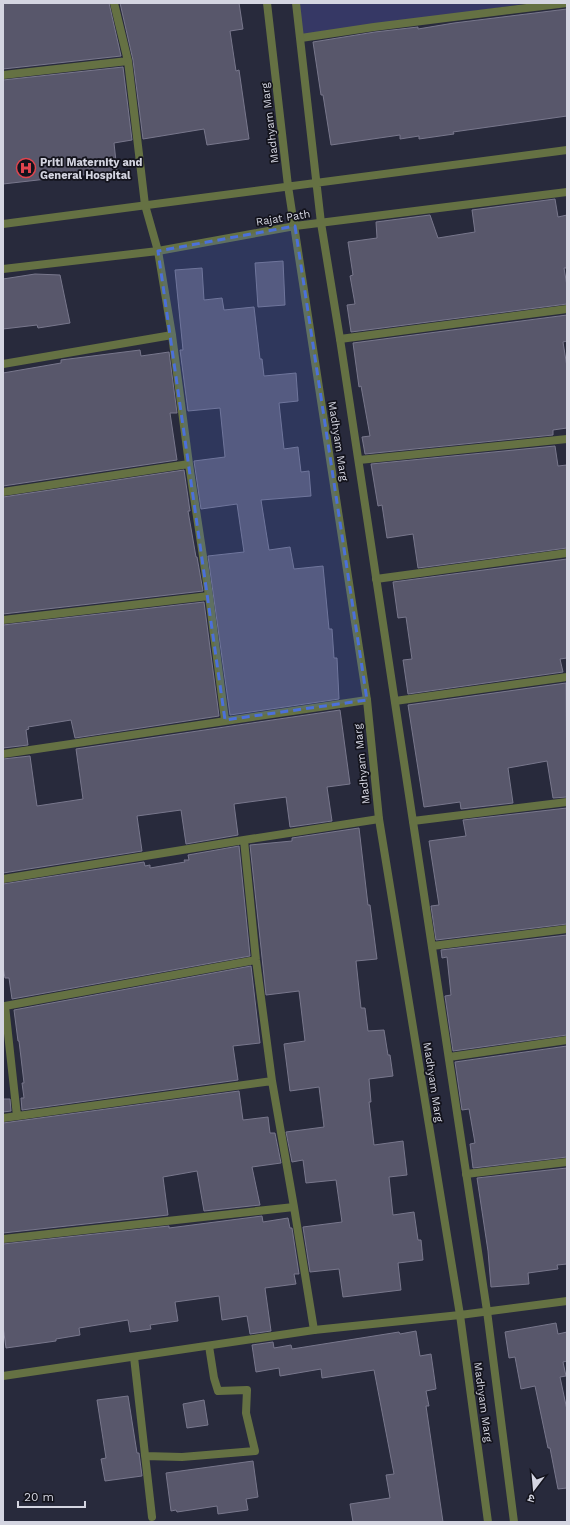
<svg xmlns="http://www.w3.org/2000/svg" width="570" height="1525" viewBox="0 0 570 1525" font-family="'Work Sans','Noto Sans Devanagari',sans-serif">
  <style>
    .green { fill: #363865 }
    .building { fill: #58576b; stroke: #78778c }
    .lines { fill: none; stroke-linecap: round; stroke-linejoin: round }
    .minor { stroke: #657143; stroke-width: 8 }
    .tertiary { stroke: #657143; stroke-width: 8 }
    .marked { fill: #4b70da; fill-opacity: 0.2; stroke: #4b70da; stroke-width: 3; stroke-dasharray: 8 5; stroke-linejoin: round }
    .labels { text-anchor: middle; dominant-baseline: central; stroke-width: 3.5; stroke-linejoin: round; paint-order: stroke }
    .street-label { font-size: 11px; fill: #d4d5e1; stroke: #13131c }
    .poi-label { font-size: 11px; font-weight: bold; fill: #d4d5e1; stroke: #13131c; text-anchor: start }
  </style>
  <rect width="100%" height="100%" fill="#282a3c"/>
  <path class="green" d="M296,3H531L300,36Z"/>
  <path class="building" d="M3,3H109L121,56L3,69Z
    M120,3H239L243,29L230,31L236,71L239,70L249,139L207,145L204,129L143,139L133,60Z
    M567,9V116L453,132L454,134L419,139V136L400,139V135L331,145L323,95H321L313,42L375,32L418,27V29L454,23Z
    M123,67L132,140L114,143L117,171L3,184V80Z
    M555,199L558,217L567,215V268H564L567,286V304L351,332L347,305L355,304L350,276L353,275L348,242L377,238L376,222L430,215L438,238L475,232L472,210Z
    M283,261L285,305L258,307L255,263Z
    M202,268L204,300L222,298L224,310L254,307L260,359H262L264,376L296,373L298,401L279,403L284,449L298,447L301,472L309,471L311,496L261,500L269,550L290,547L294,569L323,566L329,629H332L334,658H337L339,699L230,715L208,556L244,552L237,504L201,509L194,461L225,457L220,408L188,411L180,350H183L175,270Z
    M35,274L60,275L70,323L38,328L37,325L3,329V279Z
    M567,315V341L563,342L567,367V428L553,430V435L365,454L362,437L370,436L361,386L359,387L353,343Z
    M140,350L141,356L169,352L177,413H170L177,460L3,486V373L61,363V360Z
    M555,446L558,466L567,465V548L418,568L413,534L387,538L382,505L378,506L371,464Z
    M184,470L190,511H188L196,557H197L203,591L3,614V497Z
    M567,559V658L560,659L563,672L408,694L403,660L412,659L406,617L398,618L393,582Z
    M204,602L219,716L75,738L71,720L28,727L29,729L26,730L28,745L3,748V625Z
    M566,683L567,797L553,798L547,761L508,768L513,803L461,809L460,802L424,807L408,705Z
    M340,710L350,784L327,787L332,821L290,827L286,797L234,804L238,835L186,844L181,810L137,816L142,851L3,873V759L30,756L37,806L83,799L76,749Z
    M567,808V924L436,940L431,906L439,905L429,841L466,836L463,820Z
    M359,828L368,905H370L377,959L356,961L361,1008H365L368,1031L384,1030L388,1055H390L393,1076L369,1079L371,1102H369L374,1145L403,1141L407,1175L389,1177L393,1215L414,1212L418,1240H421L423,1260L398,1263L401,1290L343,1297L339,1269L310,1272L303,1227L342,1222L336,1180L306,1183L303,1160L292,1162L286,1132L324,1127L319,1087L290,1091L284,1044L305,1041L299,991L266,995L250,845L292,841V838Z
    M239,846L250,956L12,999L9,978H5L3,967V884L144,862L145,866L150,865V868L185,862L184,860H189L188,855Z
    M567,935V1035L453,1051L445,996L451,995L447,957L442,958L441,950Z
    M251,966L260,1043L233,1046L238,1080L22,1110L21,1098H24L22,1083H24L19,1041H18L14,1010Z
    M567,1046V1157L473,1168L470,1144L475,1143L469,1109L462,1110L455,1062Z
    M239,1091L243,1120L268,1117L270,1133H275L281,1163L252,1167L260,1205L204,1211L197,1171L163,1177L168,1215L3,1233V1123Z
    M3,1099H10L11,1111L3,1112Z
    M567,1168V1264L557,1265L558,1269L528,1273L529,1284L491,1287L488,1251L477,1178Z
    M262,1216L263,1222L288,1218L290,1228H292L299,1274H294L296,1284L265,1288L271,1331L250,1334L247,1316L222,1320L219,1296L175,1302L178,1321L150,1325L151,1329L130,1332L128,1320L79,1328L80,1335L56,1339V1341L6,1348L3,1326V1244L169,1226V1228Z
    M556,1323L558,1334L567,1332V1361L563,1362L566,1376L560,1377L567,1410V1488L558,1489L550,1448H548L535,1386L521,1389L515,1357L509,1358L505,1332Z
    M416,1331L420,1356L431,1354L436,1389L426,1391L429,1406H426L443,1522H353L350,1504L390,1498L386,1475L394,1474L374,1370L322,1378L321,1369L280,1376L279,1368L256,1372L252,1345L273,1342L274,1348L291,1345L292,1349L399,1332L400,1334Z
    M128,1396L137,1453H139L142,1476L105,1481L101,1459L106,1458L97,1400Z
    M204,1400L208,1425L187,1428L183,1404Z
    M253,1461L258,1497L246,1499L248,1510L218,1514L217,1506L177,1512L176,1510L171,1511L166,1473Z"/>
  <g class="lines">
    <path class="minor" d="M114,3L128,61L145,205L158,251L172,335L189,464L209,596L225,720
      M301,38L374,27L567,3
      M3,75L128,61
      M340,339L567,309
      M3,364L172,335
      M359,460L567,439
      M3,492L189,464
      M376,579L567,553
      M3,620L209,596
      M395,701L567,677
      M3,754L367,700
      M413,821L567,802
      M244,840L256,960L272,1081L294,1207L314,1330
      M3,879L244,840L379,819
      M432,946L567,929
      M449,1057L567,1040
      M17,1116L5,1006L256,960
      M3,1118L272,1081
      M466,1174L567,1162
      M3,1239L294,1207
      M134,1357L152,1517
      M145,1456L182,1457L255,1451L246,1413L247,1390L218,1391L214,1378L209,1346"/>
    <path class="tertiary" d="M267,3L288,186L367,700L379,819L460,1315L488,1522
      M296,3L321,223L340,339L487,1311L514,1522
      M3,224L567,150
      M3,269L158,251L295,226L567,192
      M3,1376L314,1330L460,1315L567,1301"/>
  </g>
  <path class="marked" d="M295,226L367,700L225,720L158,251Z"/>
  <defs>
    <g id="hospital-ring" transform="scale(1)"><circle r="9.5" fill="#13131c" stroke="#e0444e" stroke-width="1.5"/><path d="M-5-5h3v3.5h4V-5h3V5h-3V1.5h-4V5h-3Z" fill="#e0444e"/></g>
  </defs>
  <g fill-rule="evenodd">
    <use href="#hospital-ring" x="26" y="168"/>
  </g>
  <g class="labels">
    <g class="street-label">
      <text transform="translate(270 123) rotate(-97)">Madhyam Marg</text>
      <text transform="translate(283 218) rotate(-9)">Rajat Path</text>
      <text transform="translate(338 441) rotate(81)">Madhyam Marg</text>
      <text transform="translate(362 764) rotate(-96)">Madhyam Marg</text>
      <text transform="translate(433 1082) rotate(81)">Madhyam Marg</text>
      <text transform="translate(483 1402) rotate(82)">Madhyam Marg</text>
    </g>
    <g class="poi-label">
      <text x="40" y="162">Priti Maternity and<tspan x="40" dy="13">General Hospital</tspan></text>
    </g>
  </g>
  <rect width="570" height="1525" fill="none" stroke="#d4d5e1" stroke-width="8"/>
  <g transform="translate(534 1489) rotate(196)" stroke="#13131c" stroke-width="3" paint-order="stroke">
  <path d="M0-3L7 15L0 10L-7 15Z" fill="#d4d5e1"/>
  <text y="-6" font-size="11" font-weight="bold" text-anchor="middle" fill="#d4d5e1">उ</text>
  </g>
  <path d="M18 1501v6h67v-6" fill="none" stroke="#d4d5e1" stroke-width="2"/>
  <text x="24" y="1501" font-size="12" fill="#d4d5e1" stroke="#13131c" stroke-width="3" paint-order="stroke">20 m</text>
</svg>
